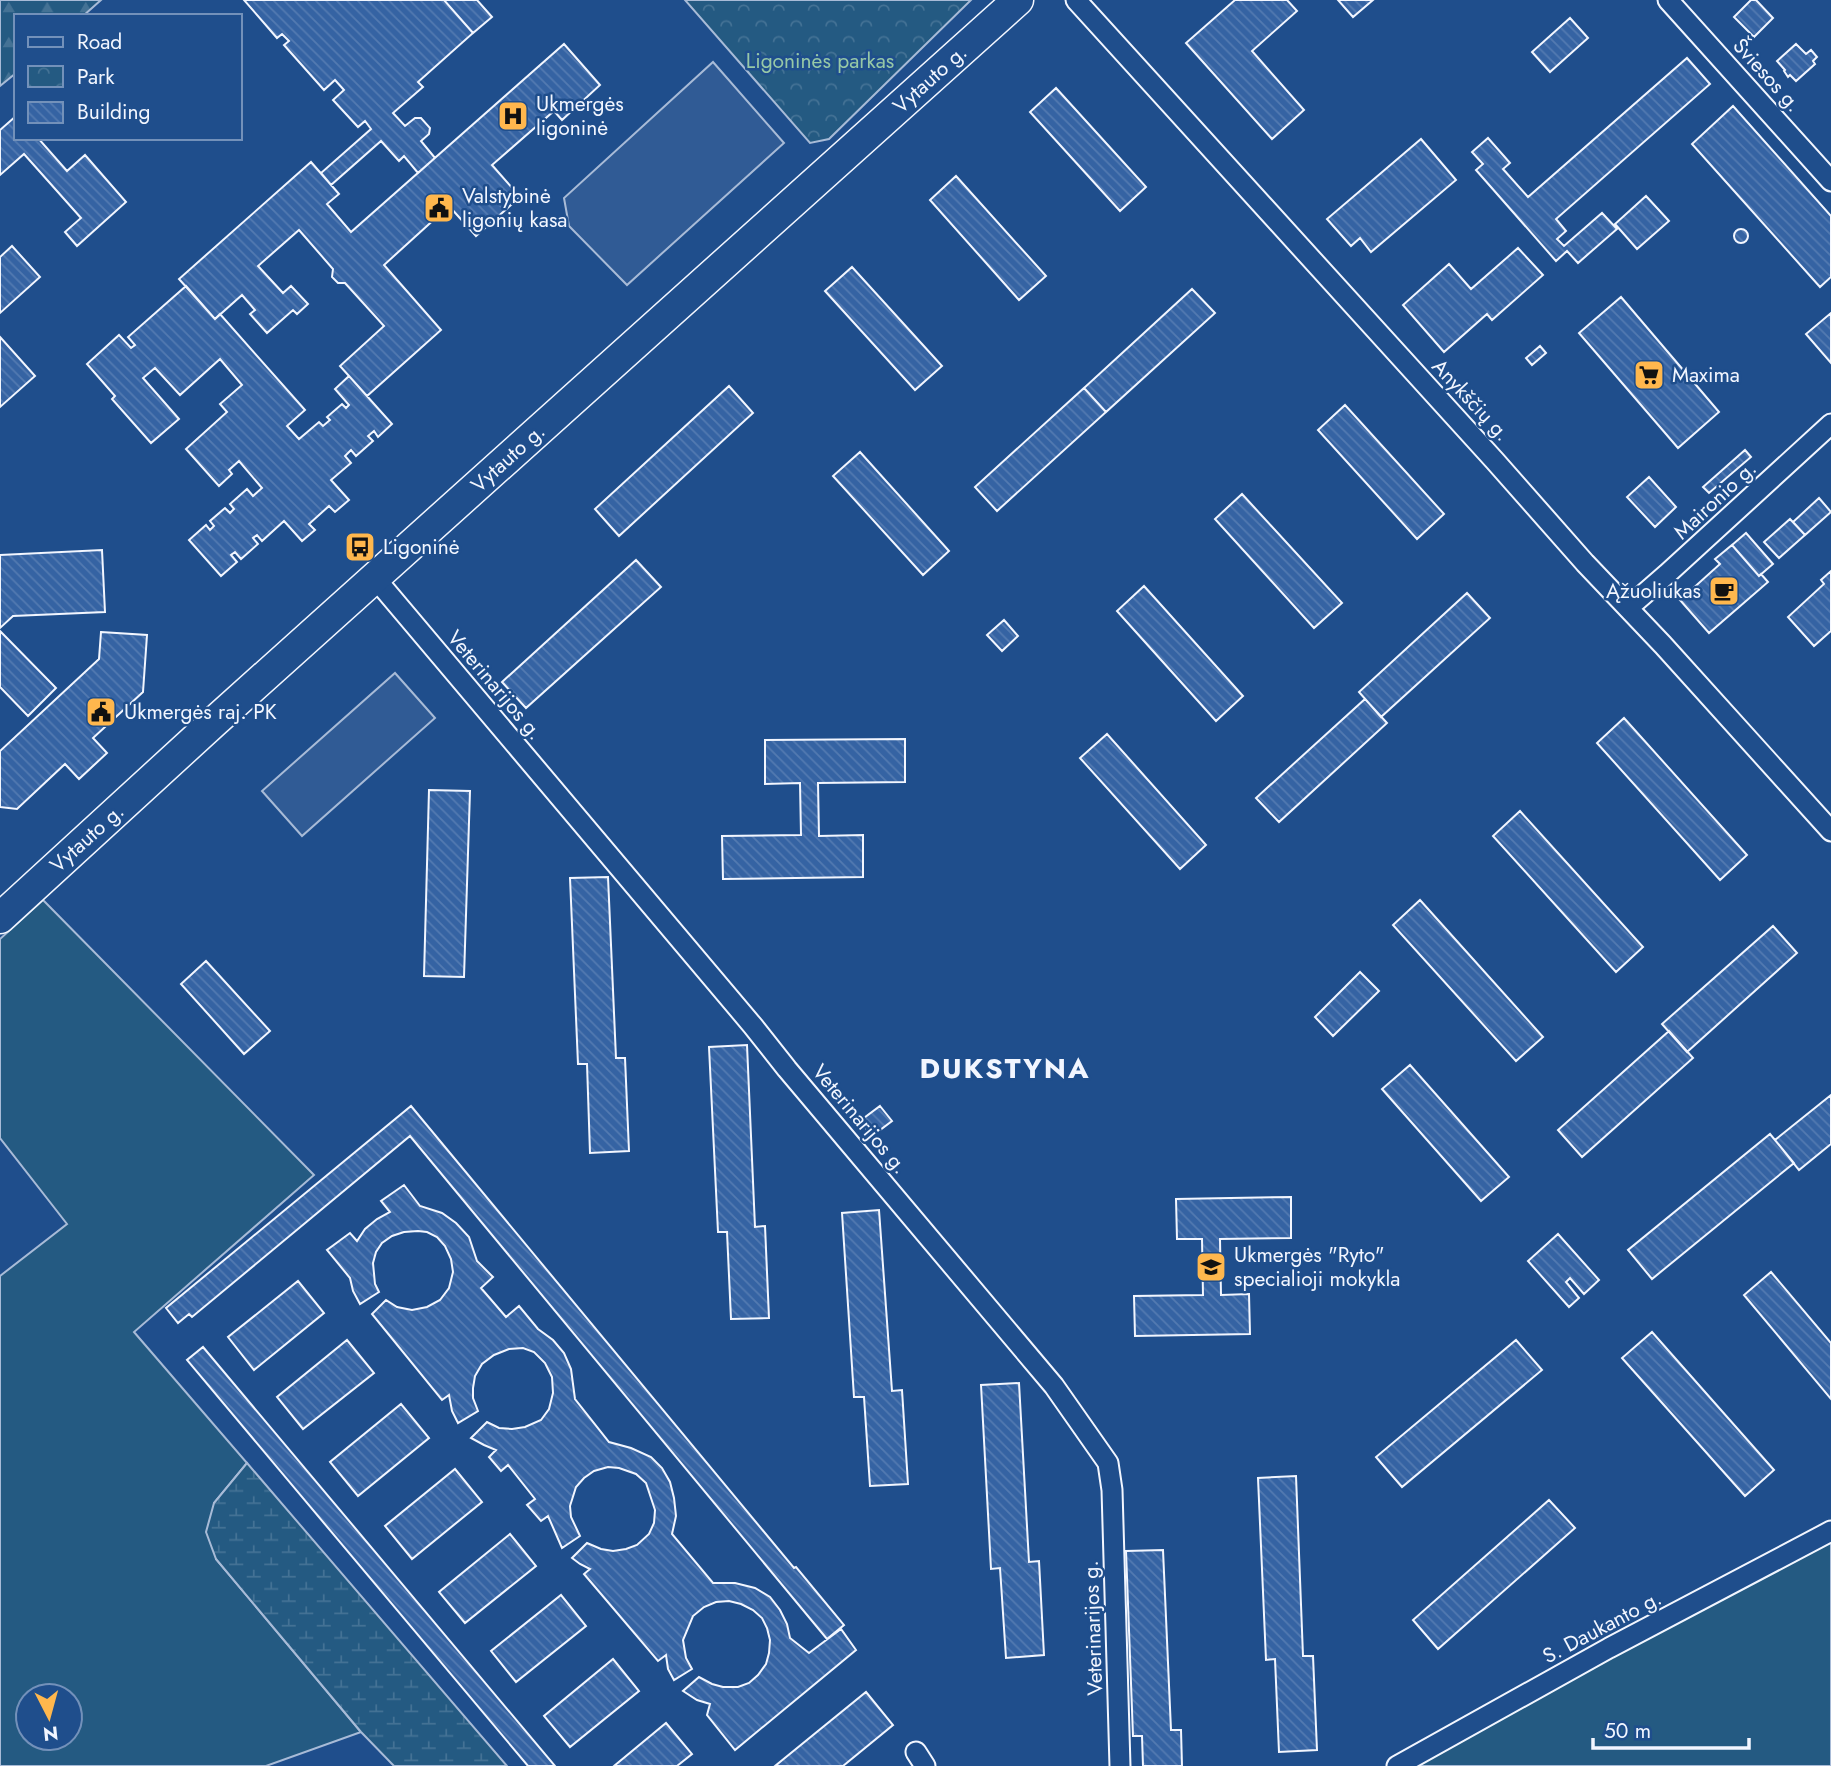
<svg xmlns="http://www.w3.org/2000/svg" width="1831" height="1766" viewBox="0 0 1831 1766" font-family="Jost,sans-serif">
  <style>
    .green { fill: #245a82; stroke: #a8bbd7; stroke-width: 2; fill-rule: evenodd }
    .forest { fill: url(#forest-firs); stroke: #a8bbd7; stroke-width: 2 }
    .wetland { fill: url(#wetland-marsh); stroke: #a8bbd7; stroke-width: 2 }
    .park { fill: url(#park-crowns); stroke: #a8bbd7; stroke-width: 2 }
    .parking { fill: #305b95; stroke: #a8bbd7; stroke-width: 2 }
    .building { fill: url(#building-back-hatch); stroke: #f2f6ff; stroke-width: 2 }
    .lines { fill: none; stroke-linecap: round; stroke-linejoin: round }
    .street-casing { stroke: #f2f6ff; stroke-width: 23 }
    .primary-casing { stroke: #f2f6ff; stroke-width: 33 }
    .street { stroke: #1f4e8c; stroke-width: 19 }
    .primary { stroke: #1f4e8c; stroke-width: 30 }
    .labels { text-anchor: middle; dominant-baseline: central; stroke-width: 5; stroke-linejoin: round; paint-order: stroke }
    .park-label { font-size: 21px; fill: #97c8a6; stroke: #1f4e8c }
    .street-label { font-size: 21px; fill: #f2f6ff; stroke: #1f4e8c }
    .poi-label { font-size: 21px; fill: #f2f6ff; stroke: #1f4e8c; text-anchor: start }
    .district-label { font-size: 28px; font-weight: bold; letter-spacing: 2px; fill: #f2f6ff; stroke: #1f4e8c }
  </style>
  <defs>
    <pattern id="forest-firs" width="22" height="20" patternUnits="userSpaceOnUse" patternTransform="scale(1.75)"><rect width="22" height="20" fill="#245a82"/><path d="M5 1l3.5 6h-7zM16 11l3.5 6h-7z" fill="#447295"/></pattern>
    <pattern id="wetland-marsh" width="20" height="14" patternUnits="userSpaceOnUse" patternTransform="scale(1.75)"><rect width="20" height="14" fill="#245a82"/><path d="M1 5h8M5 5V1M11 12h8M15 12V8" fill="none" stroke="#447295"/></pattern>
    <pattern id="park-crowns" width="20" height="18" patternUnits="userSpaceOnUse" patternTransform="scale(1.75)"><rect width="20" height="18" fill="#245a82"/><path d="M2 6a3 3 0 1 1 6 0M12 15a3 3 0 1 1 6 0" fill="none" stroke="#447295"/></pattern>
    <pattern id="building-back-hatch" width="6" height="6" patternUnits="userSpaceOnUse" patternTransform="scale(1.75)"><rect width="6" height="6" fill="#3563a3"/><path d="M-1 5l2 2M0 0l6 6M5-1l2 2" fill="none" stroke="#537ab1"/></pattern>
  </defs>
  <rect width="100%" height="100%" fill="#1f4e8c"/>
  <path class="green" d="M43,900L314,1175L134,1332L247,1463L214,1503L216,1559L361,1732L266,1766H0V1276L67,1224L0,1138V939ZM28,1696H70V1738H28Z
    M1831,1531V1766H1398Z"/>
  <path class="forest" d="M0,0H101L83,16H16V73L0,86Z"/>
  <path class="wetland" d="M247,1463L507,1766H394L361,1732L216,1559L206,1532L214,1503Z"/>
  <path class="park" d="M685,0H971L829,139L810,143Z"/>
  <path class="parking" d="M713,62L784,143L627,285L569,226L564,198Z
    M395,673L435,718L302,836L262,791Z"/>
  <path class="building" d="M244,0H444L473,33L418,82L423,87L393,113L405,126L415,118H421L430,128L429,134L421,141L435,158L418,173L404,156L399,161L381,141L331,185L321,173L371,129L365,121L358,127L333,100L344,90L335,80L324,90L284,45L289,41L282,34L277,38Z
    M444,0H477L492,17L473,33Z
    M1235,0H1287L1297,11L1252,51L1304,110L1272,139L1186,43Z
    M1338,0H1373L1353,17Z
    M1751,0H1756L1773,18L1754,37L1734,17Z
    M1570,18L1588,38L1550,72L1532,52Z
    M564,44L600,85L562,120L554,111L492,165L520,197L476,236L449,206L384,265L441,330L367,396L340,366L384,326L345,283H338L332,277L333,269L299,230L258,266L283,293L291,286L308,304L297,314L293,310L267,333L250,314L255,310L242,295L215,319L179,279L311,162L339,194L327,204L351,232Z
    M1796,44L1806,54L1811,50L1817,57L1813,61L1815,64L1796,81L1790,75L1788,77L1784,71L1785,70L1777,61Z
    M1687,58L1710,84L1556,219L1566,231L1557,239L1564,246L1602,213L1617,229L1578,263L1567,251L1556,261L1476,170L1483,164L1472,152L1488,138L1510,163L1503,169L1528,197Z
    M1056,88L1146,187L1120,211L1030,112Z
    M1733,106L1831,216V277L1820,287L1692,144Z
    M16,116V138H38L67,171L85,155L126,202L77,246L65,232L81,218L24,154L0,175V130Z
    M1421,139L1456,180L1371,252L1360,238L1351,246L1327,219Z
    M956,176L1046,276L1019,300L930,200Z
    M1646,196L1669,221L1637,249L1615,224Z
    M1734 236a7 7 0 1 1 14 0a7 7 0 1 1-14 0Z
    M12,246L40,277L0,313V257Z
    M1518,248L1543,275L1492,320L1487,314L1444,352L1403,305L1449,264L1471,289Z
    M852,267L942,366L915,390L825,291Z
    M186,286L215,319L220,314L305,410L287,426L299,439L319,422L323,426L330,420L327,417L342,404L346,408L349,405L335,389L349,376L392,424L378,437L374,431L368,436L373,441L356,456L351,450L345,456L351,463L331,480L349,500L335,512L329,506L309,524L315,530L302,541L284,521L262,541L257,535L253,538L258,544L241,559L235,552L231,555L237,562L221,576L189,540L206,525L210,530L214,526L210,521L225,508L230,513L234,509L230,504L247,489L253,496L262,488L239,461L229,470L232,474L219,486L186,449L227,412L220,404L242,385L220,359L180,395L155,368L143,378L179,419L151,443L112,399L115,396L87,364L119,335L131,348L135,345L128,337Z
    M1192,289L1215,313L1106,412L1084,388Z
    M1621,297L1719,412L1678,448L1579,333Z
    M1831,313V363L1806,334Z
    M0,337L35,376L0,407Z
    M1540,346L1546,353L1532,365L1526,358Z
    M729,386L753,413L619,536L595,509Z
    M1084,388L1106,412L997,511L975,487Z
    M1345,405L1444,514L1417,539L1318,430Z
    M1745,450L1751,457L1709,493L1703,487Z
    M860,452L949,551L923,575L833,476Z
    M1649,477L1676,507L1655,527L1627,497Z
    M1242,494L1342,603L1314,628L1215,519Z
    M1819,498L1831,512L1805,535L1793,522Z
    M1790,519L1805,535L1779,558L1764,542Z
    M1746,533L1773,564L1759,576L1732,545Z
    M1732,545L1759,576L1761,574L1768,582L1709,633L1680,600L1720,564L1715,559Z
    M102,550L105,612L13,616L0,628V555Z
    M636,560L661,587L526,708L502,682Z
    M1831,571V631L1814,646L1788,617L1824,584L1821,580Z
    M1144,586L1243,696L1216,721L1117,611Z
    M1467,593L1490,618L1381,717L1359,692Z
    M1004,620L1018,636L1002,651L987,635Z
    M0,631L56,688L28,716L0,687Z
    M101,632L147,635L143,692L93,738L107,753L79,779L65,764L17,809L0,807V751L99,659Z
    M1365,699L1387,723L1279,822L1256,798Z
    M1624,718L1747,855L1720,880L1597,743Z
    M1107,734L1206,845L1180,869L1080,758Z
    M905,739V782L818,783L819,836L863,835V877L723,879L722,836L801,835L800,783L765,784V740Z
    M429,790L470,791L464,977L424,976Z
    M1520,811L1643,947L1616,972L1493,836Z
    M608,877L616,1058H625L629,1151L590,1153L587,1064H578L570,878Z
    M1420,900L1543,1037L1516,1061L1393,925Z
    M1773,926L1797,953L1687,1052L1662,1024Z
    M206,961L270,1031L244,1054L181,984Z
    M1360,972L1379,991L1333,1036L1315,1017Z
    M1669,1031L1693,1058L1582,1157L1558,1130Z
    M747,1045L755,1227L765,1226L769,1318L731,1319L727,1232H718L709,1047Z
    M1410,1065L1509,1177L1481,1201L1382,1089Z
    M1831,1095V1144L1799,1170L1775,1140Z
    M411,1106L794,1568L796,1567L844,1625L827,1639L410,1136L192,1317L189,1314L178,1323L166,1308Z
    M880,1106L892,1121L872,1136L860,1121Z
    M1770,1134L1794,1163L1652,1279L1628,1250Z
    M404,1185L420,1206L442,1213L456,1223L469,1237L477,1261L493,1277L481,1288L506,1317L519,1306L538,1329L553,1340L564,1353L571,1369L575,1399L609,1442L631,1448L651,1457L662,1468L670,1482L674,1498L676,1516L672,1534L713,1583H735L755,1588L770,1597L780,1610L787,1624L790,1638L809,1653L841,1629L856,1650L735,1750L707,1715L710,1704L697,1700L683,1691L699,1677L712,1684L723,1687H738L749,1683L758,1675L766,1664L769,1653L770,1640L767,1628L762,1618L753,1610L741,1604L729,1601L716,1602L704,1607L693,1616L683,1640L686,1658L692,1669L674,1680L668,1669L666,1655L658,1661L584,1574L590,1569L580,1564L572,1558L587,1543L601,1549L613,1551L626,1549L637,1545L649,1534L654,1523L655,1510L646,1483L636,1474L619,1468L608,1467L594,1471L584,1478L576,1487L570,1506L571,1517L580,1536L562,1548L548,1516L541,1521L527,1505L535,1499L508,1465L501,1471L489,1457L496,1450L484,1445L471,1438L487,1422L499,1428L512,1429L525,1427L541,1420L549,1409L553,1393L552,1377L545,1363L534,1352L523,1348L509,1349L494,1355L482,1364L475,1376L473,1388V1398L478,1411L458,1423L452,1411L449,1395L442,1400L372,1314L386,1300L397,1307L412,1310L427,1307L440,1300L449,1288L453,1272L451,1259L445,1246L437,1237L427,1232L418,1231L404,1232L392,1236L382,1243L376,1252L373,1263L375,1284L379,1292L360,1304L353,1291L350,1278L327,1250L350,1233L357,1241L365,1229L377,1219L390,1212L381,1201Z
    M1291,1197V1238L1220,1239L1221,1295L1249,1294L1250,1334L1135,1336L1134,1296L1203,1295L1202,1239H1177L1176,1199Z
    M879,1210L892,1391L902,1390L908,1484L870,1486L864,1397H854L842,1213Z
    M1558,1234L1599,1280L1584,1294L1570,1278L1566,1282L1579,1298L1569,1307L1528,1261Z
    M1771,1272L1831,1343V1399L1744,1295Z
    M298,1281L324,1313L254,1370L228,1337Z
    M1652,1332L1774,1470L1745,1496L1622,1358Z
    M347,1340L374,1373L303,1429L277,1397Z
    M1516,1340L1542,1370L1402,1487L1376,1457Z
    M203,1347L555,1766H528L187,1360Z
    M1019,1383L1029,1562L1039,1561L1044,1655L1006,1658L1000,1568L991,1569L981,1385Z
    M401,1404L429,1438L358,1496L330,1462Z
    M455,1469L482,1502L412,1559L385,1526Z
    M1296,1476L1303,1656H1313L1317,1750L1279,1752L1275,1659L1266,1660L1258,1478Z
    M1549,1500L1575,1528L1438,1649L1413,1620Z
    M510,1534L536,1566L465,1623L439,1592Z
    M1163,1550L1171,1730H1181L1182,1766H1143L1142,1736H1133L1126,1551Z
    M561,1595L586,1626L516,1682L491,1651Z
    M613,1659L639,1691L570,1747L544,1716Z
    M866,1692L893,1725L843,1766H775Z
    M666,1723L692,1754L677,1766H614Z"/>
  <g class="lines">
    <g class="street-casing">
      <path id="street" d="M1076,0L1495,461L1585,563L1663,645L1831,831
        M1668,0L1831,181
        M375,578L753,1026L787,1069L1054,1386L1108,1463L1112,1490L1120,1766
        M1628,608L1667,574L1831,424
        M916,1752L925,1766
        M1397,1766L1609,1648L1831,1531"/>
    </g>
    <g class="primary-casing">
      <path id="primary" d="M0,918L214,722L1018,0"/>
    </g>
    <use href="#street" class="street"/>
    <use href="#primary" class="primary"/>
  </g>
  <defs>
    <g id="hospital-square" transform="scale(1.575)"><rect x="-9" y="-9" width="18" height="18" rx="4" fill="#ffb74d" stroke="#1f4e8c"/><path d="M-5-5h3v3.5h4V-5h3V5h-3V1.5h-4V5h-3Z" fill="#111"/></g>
    <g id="civic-square" transform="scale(1.575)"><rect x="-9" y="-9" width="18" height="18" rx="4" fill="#ffb74d" stroke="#1f4e8c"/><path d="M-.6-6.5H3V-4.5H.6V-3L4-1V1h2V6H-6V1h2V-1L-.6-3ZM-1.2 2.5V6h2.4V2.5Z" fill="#111"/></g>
    <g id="supermarket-square" transform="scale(1.575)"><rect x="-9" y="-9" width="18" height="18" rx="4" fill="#ffb74d" stroke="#1f4e8c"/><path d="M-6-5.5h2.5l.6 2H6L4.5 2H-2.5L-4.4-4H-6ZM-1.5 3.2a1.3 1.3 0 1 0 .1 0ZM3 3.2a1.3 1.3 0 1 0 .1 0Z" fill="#111"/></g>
    <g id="bus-square" transform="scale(1.575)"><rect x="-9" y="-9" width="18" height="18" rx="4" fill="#ffb74d" stroke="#1f4e8c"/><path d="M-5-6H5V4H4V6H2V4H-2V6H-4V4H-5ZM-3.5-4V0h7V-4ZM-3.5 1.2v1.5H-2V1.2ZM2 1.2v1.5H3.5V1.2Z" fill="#111"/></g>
    <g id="cafe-square" transform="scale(1.575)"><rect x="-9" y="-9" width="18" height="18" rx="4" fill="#ffb74d" stroke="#1f4e8c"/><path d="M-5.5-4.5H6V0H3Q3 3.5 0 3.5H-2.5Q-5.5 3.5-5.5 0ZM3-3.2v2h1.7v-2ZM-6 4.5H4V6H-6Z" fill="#111"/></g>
    <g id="school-square" transform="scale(1.575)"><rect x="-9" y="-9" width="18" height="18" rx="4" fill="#ffb74d" stroke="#1f4e8c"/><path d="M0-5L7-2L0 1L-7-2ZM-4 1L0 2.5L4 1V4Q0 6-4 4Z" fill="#111"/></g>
  </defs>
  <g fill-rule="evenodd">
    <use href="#hospital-square" x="513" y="116"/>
    <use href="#civic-square" x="439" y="208"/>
    <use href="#supermarket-square" x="1649" y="375"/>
    <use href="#bus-square" x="360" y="547"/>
    <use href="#cafe-square" x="1724" y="591"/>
    <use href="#civic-square" x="101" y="712"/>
    <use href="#school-square" x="1211" y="1267"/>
  </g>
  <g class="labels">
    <g class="park-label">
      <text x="820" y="61">Ligoninės parkas</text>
    </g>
    <g class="street-label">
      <text transform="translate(1767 75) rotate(48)">Šviesos g.</text>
      <text transform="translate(930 79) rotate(-42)">Vytauto g.</text>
      <text transform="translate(1471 400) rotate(47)">Anykščių g.</text>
      <text transform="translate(508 458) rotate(-42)">Vytauto g.</text>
      <text transform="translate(1715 500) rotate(-43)">Maironio g.</text>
      <text transform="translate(495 685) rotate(50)">Veterinarijos g.</text>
      <text transform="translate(87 838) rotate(-42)">Vytauto g.</text>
      <text transform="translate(860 1119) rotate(50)">Veterinarijos g.</text>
      <text transform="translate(1602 1627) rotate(-28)">S. Daukanto g.</text>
      <text transform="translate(1093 1628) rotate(-92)">Veterinarijos g.</text>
    </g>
    <g class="poi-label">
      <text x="536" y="104">Ukmergės<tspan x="536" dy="24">ligoninė</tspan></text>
      <text x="462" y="196">Valstybinė<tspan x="462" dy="24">ligonių kasa</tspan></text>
      <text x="1672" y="375">Maxima</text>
      <text x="383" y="547">Ligoninė</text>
      <text x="1701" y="591" text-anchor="end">Ąžuoliukas</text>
      <text x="124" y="712">Ukmergės raj. PK</text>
      <text x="1234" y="1255">Ukmergės "Ryto"<tspan x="1234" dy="24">specialioji mokykla</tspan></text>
    </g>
    <g class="district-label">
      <text x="1005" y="1068">DUKSTYNA</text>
    </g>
  </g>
  <rect x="14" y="14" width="228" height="126" fill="#1f4e8c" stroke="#7391ba" stroke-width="2"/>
  <rect x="28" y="37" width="35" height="10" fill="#1f4e8c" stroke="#7391ba" stroke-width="2"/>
  <text x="77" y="49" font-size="21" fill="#f2f6ff">Road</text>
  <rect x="28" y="66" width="35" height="21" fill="url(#park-crowns)" stroke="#7391ba" stroke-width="2"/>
  <text x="77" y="84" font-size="21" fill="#f2f6ff">Park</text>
  <rect x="28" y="102" width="35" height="21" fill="url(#building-back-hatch)" stroke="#7391ba" stroke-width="2"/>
  <text x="77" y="119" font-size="21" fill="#f2f6ff">Building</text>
  <g transform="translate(49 1717) rotate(174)"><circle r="33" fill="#1f4e8c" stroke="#7391ba" stroke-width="2"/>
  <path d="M0-5L12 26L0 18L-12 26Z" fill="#ffb74d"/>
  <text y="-10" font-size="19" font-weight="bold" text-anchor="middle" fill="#f2f6ff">N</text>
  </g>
  <path d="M1593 1738v10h156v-10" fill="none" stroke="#f2f6ff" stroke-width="3.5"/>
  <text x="1604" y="1738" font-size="21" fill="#f2f6ff" stroke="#1f4e8c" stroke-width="5" paint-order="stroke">50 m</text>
</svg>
